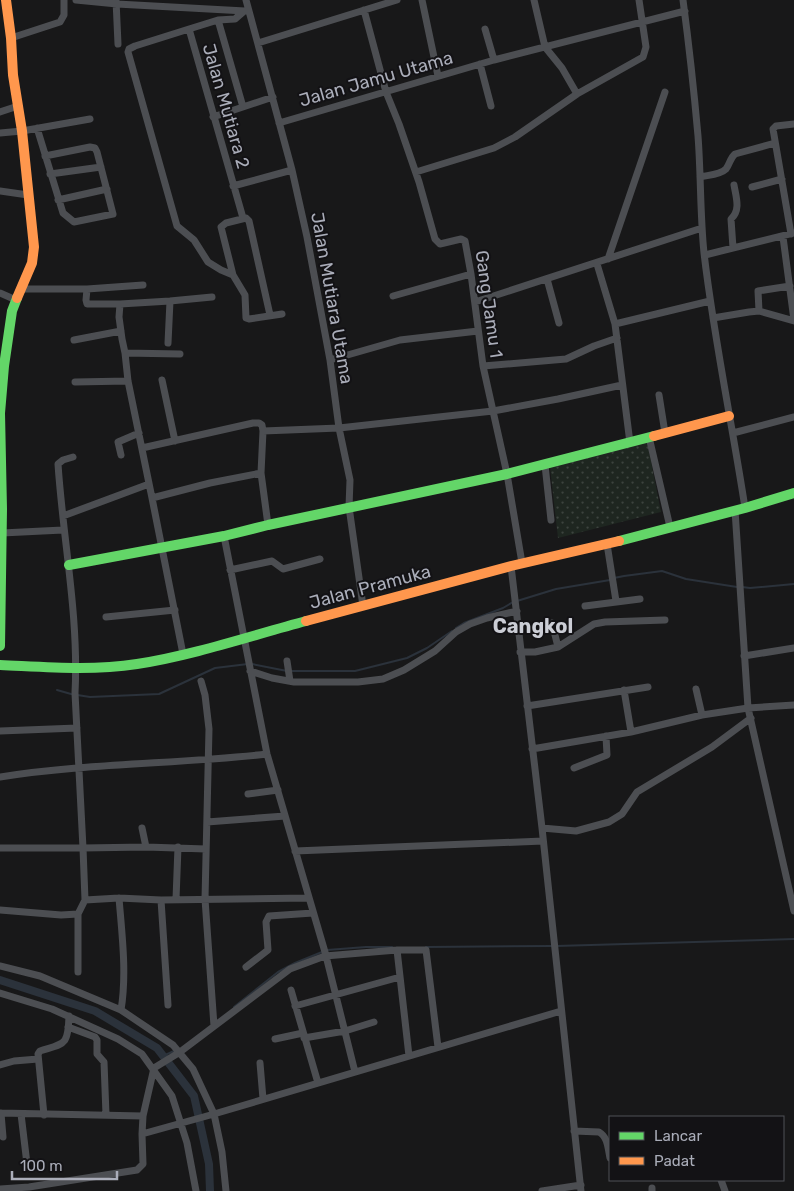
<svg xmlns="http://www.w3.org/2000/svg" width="794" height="1191" viewBox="0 0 794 1191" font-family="Rubik,sans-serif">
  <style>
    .grass { fill: url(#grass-dots) }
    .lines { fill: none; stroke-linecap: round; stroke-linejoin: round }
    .stream { stroke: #2b323b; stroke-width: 2 }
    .canal { stroke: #2b323b; stroke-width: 8 }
    .street { stroke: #4c4e52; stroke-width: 7 }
    .fast { stroke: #63d668; stroke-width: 10 }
    .slow { stroke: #ff974d; stroke-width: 10 }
    .labels { text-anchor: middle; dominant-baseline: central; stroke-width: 4; stroke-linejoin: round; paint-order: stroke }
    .street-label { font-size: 18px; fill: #aaadb9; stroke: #131215 }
    .quarter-label { font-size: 20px; font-weight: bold; fill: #cbcdd5; stroke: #131215 }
  </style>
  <defs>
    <pattern id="grass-dots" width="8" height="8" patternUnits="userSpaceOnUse" patternTransform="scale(1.25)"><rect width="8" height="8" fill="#1e2620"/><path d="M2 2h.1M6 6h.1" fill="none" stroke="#3c433e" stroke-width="1.8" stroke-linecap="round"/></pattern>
  </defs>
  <rect width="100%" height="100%" fill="#181819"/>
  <path class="grass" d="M647,441L661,512L558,538L550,467Z"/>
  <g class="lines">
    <path class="stream" d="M614,578L624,576L662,571L686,579L737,587
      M742,587L750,588L794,584
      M517,601L556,589L610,580
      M456,628L464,623L503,608L513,602
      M252,664L287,671
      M292,671H355L407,658L427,648L452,631
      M57,690L71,694L90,697L159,694L215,668L248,664
      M556,946L794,939
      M426,947L552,946
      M327,950L366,947H392
      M234,1007L278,972L295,963L322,952
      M163,1056L174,1051"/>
    <path class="canal" d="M0,980L95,1011L157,1048L194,1096L209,1164L210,1191"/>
    <path class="street" d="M76,0L117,4L245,11
      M116,0L118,44
      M246,0L292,170L307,237L330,360L339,428L350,480L349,507L363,606
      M422,0L438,76
      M534,0L545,47L562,68L577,94
      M683,0C689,45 694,91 698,136C701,175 700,214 704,253C714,339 732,423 745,508
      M364,10L386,92L399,124L419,182L435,239L440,244L461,239L465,241L471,274L483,366L493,411L558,399L622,385
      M243,12L235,19L218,20L189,29L243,218
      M218,20L243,107
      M189,29L135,46L129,49L128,52L177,226L194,240L208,262L221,270L233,275L245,295L246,318L249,319L282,314
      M485,29L494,60
      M11,38L60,22L64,15V0
      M258,43L397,0
      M480,64L491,106
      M0,112L18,106
      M213,117L273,97
      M279,123L494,60L685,11
      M37,128L63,213L74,222L113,214L97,152L95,148L90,147L45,156
      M0,133L22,131L90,119
      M416,172L494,148L515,137L577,94L643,57L646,47L639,0
      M50,174L101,167
      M700,177C708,175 720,175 726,169C730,164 730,158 735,154L775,143
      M233,186L292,170
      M752,187L782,179
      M0,191L28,195
      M58,200L107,189
      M791,234L773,129L776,126L794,124
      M783,237L794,320
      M733,248L731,219C741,210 736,197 734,185
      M705,255L794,233
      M608,259L665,92
      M597,264L615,324L630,443
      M233,275L221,227L226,223L246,218L249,221L270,315
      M547,279L559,323
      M21,289H87L86,300L87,304H120
      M87,289L143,285
      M0,293L16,300
      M393,296L471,274
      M475,302L702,228
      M759,311L758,291L790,286
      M713,318L749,312L759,311L794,321
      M615,324L710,301
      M74,340L121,331
      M168,343L170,301
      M125,353L180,354
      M330,360L400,340L478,331
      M483,366L566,359L594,346L617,338
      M162,380L175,441
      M75,382L128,381
      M659,395L665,433
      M263,431L339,428L493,411L507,474L522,563
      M733,433L794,417
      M649,437L670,527
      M142,448L253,423H259L262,425L263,431L261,473
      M121,455L118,442L139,433
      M73,457L63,460L58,464C63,540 79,616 75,693L83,848L146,847L206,849
      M545,465L551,520
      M152,498L128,381L125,353L122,339L119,317L120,304L170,301L212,297
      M735,510L748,708L794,911
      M63,516L149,484
      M2,533L63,530
      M224,536L267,754L325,952L355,1072
      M607,544L616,601
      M511,566L542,828L581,1191
      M230,570L272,561L283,569L320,559
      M585,606L640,599
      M106,617L175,610
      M552,623L558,647
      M520,652H535L558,647L594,624L605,622L665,620
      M183,654L152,498L210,483L261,473L268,525
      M744,656L794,648
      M287,661L290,681
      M250,671L272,678L294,682H358L383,679L404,670L435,651L456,632L470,624L487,618L517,611
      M201,681L205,695L209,729L205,899L214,1026
      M696,689L702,715
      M624,690L631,732
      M527,706L648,687
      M0,731L77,728
      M532,749L631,732L702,715L748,708L794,705
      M574,768L607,755L606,736
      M0,777C88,763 178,764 267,754
      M248,794L278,790
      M207,822L285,816
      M142,828L146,847
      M542,828L576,831L609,822L622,814L637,792L712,747L751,718
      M0,848H83L85,900L78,914L61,915L0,910
      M295,851L543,841
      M119,898C122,935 127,974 121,1010
      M176,899L178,847
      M85,900L119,898L161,900L309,898
      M161,900L168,1005
      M78,914V972
      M397,950L409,1056
      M0,966L40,976L121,1010L173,1045L193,1069L214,1114L222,1152L226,1191
      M246,967L268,950L266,922L269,916L313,913
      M291,990L318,1083
      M0,993L52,1009L118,1039L142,1054L172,1096L187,1143L196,1191
      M295,1006L400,977
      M68,1027L95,1037L97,1040V1054L104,1062L106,1115
      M304,1038L345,1031L374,1022
      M275,1039L303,1033
      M260,1063L263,1099
      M0,1065L14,1061L38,1059
      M0,1113L143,1116L142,1134L214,1114L561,1011
      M1,1113L3,1137
      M21,1114L27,1164
      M44,1115L38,1054L40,1051C65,1043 68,1046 69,1016
      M143,1116L154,1068L180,1052L290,969L325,956L397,950H426L438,1047
      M574,1131L599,1132C608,1137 608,1149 610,1158
      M721,1180L725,1191
      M652,1188V1191
      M0,1189L29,1187L137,1170L143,1164L142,1134
      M542,1191L581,1185"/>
    <path class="fast" d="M619,541L745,508L794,493
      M69,565L224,536L268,525L507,474L654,436
      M0,646L2,509L0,413L4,366L12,311L17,298
      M0,665C46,667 91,671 137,664C194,655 250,636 306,621"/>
    <path class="slow" d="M6,0L11,38L13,75L22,131L34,247L32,263L17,298
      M654,436L729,416
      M306,621L511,566L619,541"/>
  </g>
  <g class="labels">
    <g class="street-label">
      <text transform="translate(376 79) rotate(-16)">Jalan Jamu Utama</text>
      <text transform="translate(226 106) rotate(74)">Jalan Mutiara 2</text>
      <text transform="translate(332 298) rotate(80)">Jalan Mutiara Utama</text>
      <text transform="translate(489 304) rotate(82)">Gang Jamu 1</text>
      <text transform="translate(370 587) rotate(-15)">Jalan Pramuka</text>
    </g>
    <g class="quarter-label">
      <text x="533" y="626">Cangkol</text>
    </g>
  </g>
  <rect x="609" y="1116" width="175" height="65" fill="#131215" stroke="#4f5057"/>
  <rect x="619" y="1132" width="25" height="8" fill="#63d668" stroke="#4f5057"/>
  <text x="654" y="1141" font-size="15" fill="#aaadb9">Lancar</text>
  <rect x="619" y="1157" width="25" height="8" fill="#ff974d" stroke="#4f5057"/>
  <text x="654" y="1166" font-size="15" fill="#aaadb9">Padat</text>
  <path d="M12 1171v8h105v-8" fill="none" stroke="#aaadb9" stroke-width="2.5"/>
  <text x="20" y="1171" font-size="15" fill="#aaadb9" stroke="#131215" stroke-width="4" paint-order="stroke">100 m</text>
</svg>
